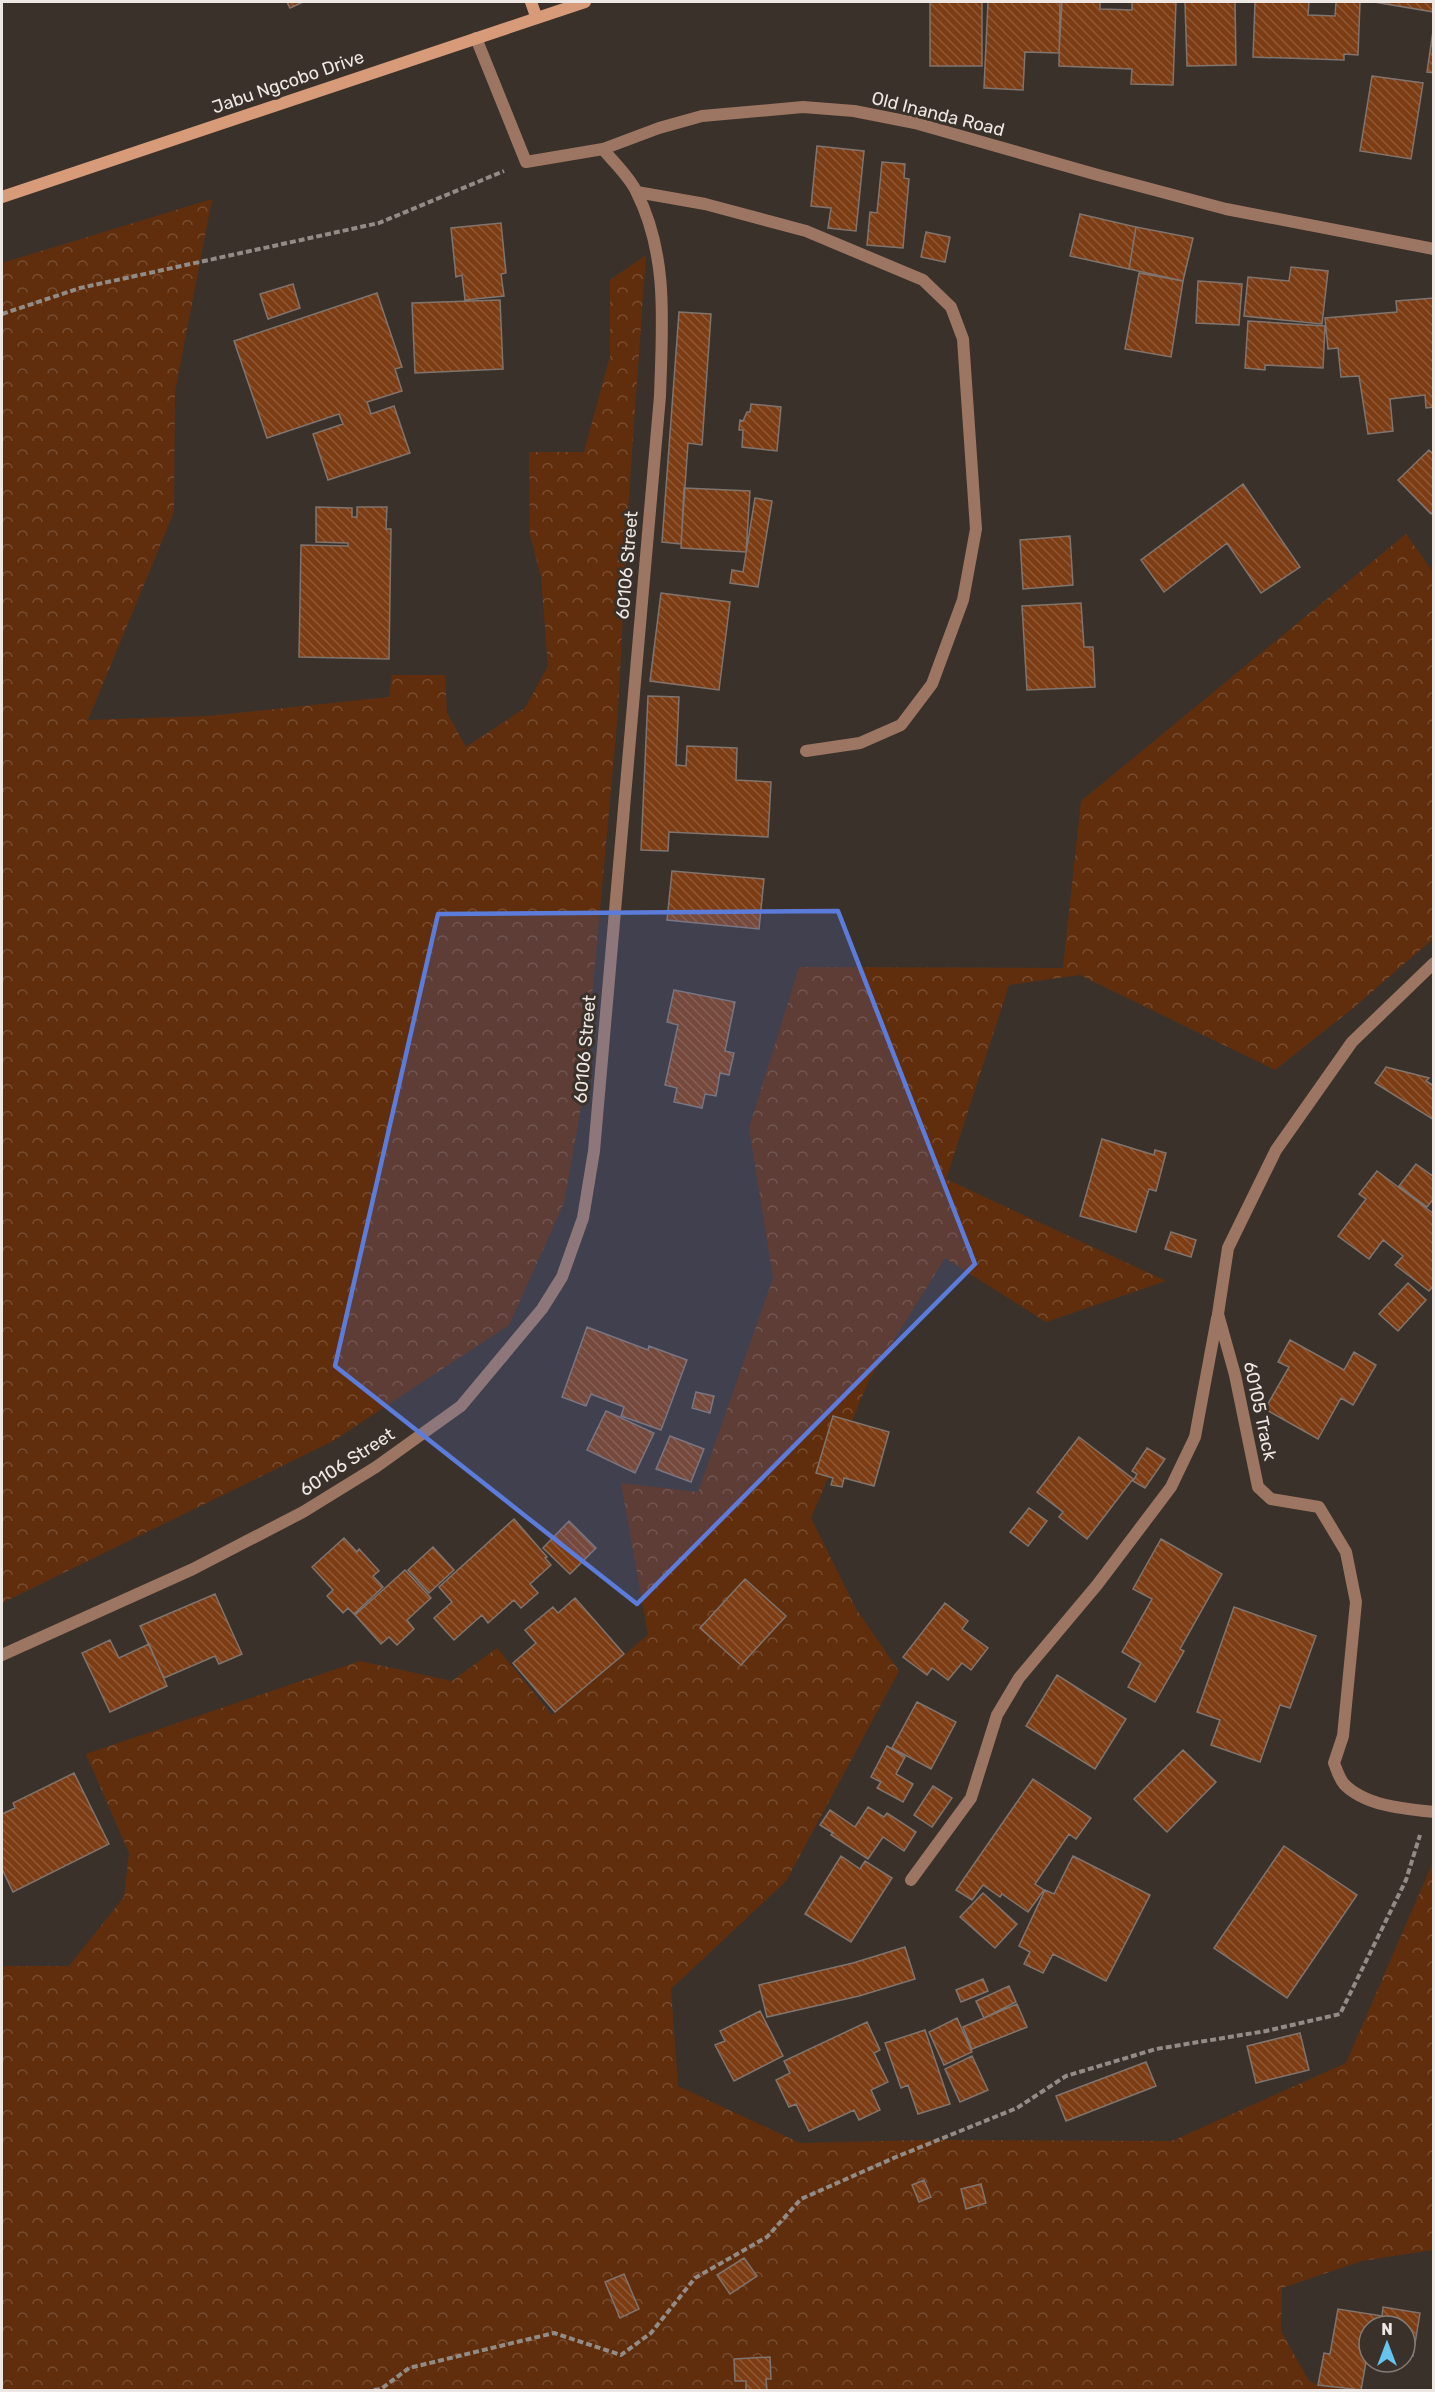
<svg xmlns="http://www.w3.org/2000/svg" width="1435" height="2392" viewBox="0 0 1435 2392" font-family="Rubik,sans-serif">
  <style>
    .forest { fill: url(#forest-crowns) }
    .building { fill: url(#building-back-hatch); stroke: #80746e; stroke-width: 1.5 }
    .lines { fill: none; stroke-linecap: round; stroke-linejoin: round }
    .path { stroke: #938b86; stroke-width: 4; stroke-dasharray: 6 3; stroke-linecap: butt }
    .street { stroke: #9c7662; stroke-width: 12 }
    .secondary { stroke: #d89b7a; stroke-width: 12 }
    .marked { fill: #5c7cdc; fill-opacity: 0.2; stroke: #5c7cdc; stroke-width: 4.5; stroke-linejoin: round }
    .labels { text-anchor: middle; dominant-baseline: central; stroke-width: 6; stroke-linejoin: round; paint-order: stroke }
    .street-label { font-size: 18px; fill: #eee8e4; stroke: #3b312b }
  </style>
  <defs>
    <pattern id="forest-crowns" width="20" height="18" patternUnits="userSpaceOnUse" patternTransform="scale(1.5)"><rect width="20" height="18" fill="#602e0d"/><path d="M2 6a3 3 0 1 1 6 0M12 15a3 3 0 1 1 6 0" fill="none" stroke="#774c30"/></pattern>
    <pattern id="building-back-hatch" width="6" height="6" patternUnits="userSpaceOnUse" patternTransform="scale(1.5)"><rect width="6" height="6" fill="#7c3d15"/><path d="M-1 5l2 2M0 0l6 6M5-1l2 2" fill="none" stroke="#8f5937"/></pattern>
  </defs>
  <rect width="100%" height="100%" fill="#3b312b"/>
  <path class="forest" d="M212,199L175,392L174,512L88,720L208,716L389,697L392,675H445L447,713L466,747L525,708L548,666L541,577L530,535L529,452H584L610,356V280L646,255L629,494L618,712L583,1096L564,1203L509,1325L333,1441L2,1603V263Z
    M1406,534L1433,572V939L1352,1009L1275,1070L1080,975L1009,985L946,1179L1166,1281L1046,1322L945,1258L869,1380L811,1518L856,1609L899,1671L786,1881L671,1989L678,2086L800,2143L926,2140L1172,2141L1346,2063L1433,1862V2250L1362,2261L1282,2288L1281,2331L1309,2381L1318,2385L1351,2390H2V1966H69L124,1897L129,1853L86,1754L360,1661L452,1681L497,1648L552,1715L648,1635L621,1483L698,1492L773,1278L749,1128L799,967L1063,968L1081,801Z"/>
  <path class="building" d="M287,2H303L290,8Z
    M930,2H982V66H930Z
    M988,2H1062L1059,53L1025,52L1023,90L984,88Z
    M1060,2H1100V9L1132,10V2H1176L1173,85L1131,84L1132,69L1059,66Z
    M1185,2H1235L1236,65L1187,66Z
    M1255,2H1309L1308,15L1335,16L1336,2H1360L1358,55L1344,54V60L1253,57Z
    M1374,2H1434V12Z
    M1434,24V73L1427,72Z
    M1372,76L1423,83L1411,159L1360,151Z
    M817,146L864,151L856,231L828,228L831,208L811,206Z
    M882,162L905,164L904,178L909,179L903,248L867,245L870,212L877,213Z
    M1080,214L1136,227L1129,269L1070,256Z
    M501,223L506,273L501,274L504,296L465,300L462,275L456,277L451,228Z
    M1136,227L1193,238L1183,281L1129,269Z
    M926,232L950,237L945,262L921,257Z
    M1291,267L1328,271L1322,324L1244,316L1248,277L1289,281Z
    M1139,273L1183,281L1171,357L1125,349Z
    M1198,281L1242,284L1239,325L1196,323Z
    M293,284L300,308L268,319L260,294Z
    M377,293L402,367L395,369L402,391L367,402L371,414L394,406L410,453L328,480L313,434L343,424L339,414L267,438L234,341Z
    M1434,298V407L1426,408L1425,395L1390,399L1393,431L1368,434L1359,376L1341,377L1338,348L1328,349L1325,318L1397,312L1396,301Z
    M500,300L503,369L415,373L412,303Z
    M679,312L711,314L702,445L688,443L681,544L662,542Z
    M1248,321L1325,326L1323,368L1265,365V370L1245,368Z
    M751,404L781,407L777,451L742,447L743,430H739L740,420L743,421L747,412H750Z
    M1429,450L1434,455V511L1431,514L1398,480Z
    M1243,484L1300,567L1261,593L1227,543L1164,592L1141,560Z
    M684,488L750,491L746,552L681,548Z
    M755,498L772,501L758,587L730,583L732,570L743,572Z
    M316,507L352,508V517H357V507H387L386,529H391L389,659L299,657L301,545L348,546V543L316,542Z
    M1070,536L1073,585L1023,589L1020,540Z
    M661,593L730,602L719,690L650,681Z
    M1081,603L1084,647H1093L1095,687L1027,690L1022,606Z
    M648,696L679,697L676,765L686,766L687,746L737,748L736,780L771,782L768,837L669,832L668,851L641,850Z
    M672,871L764,879L759,929L667,920Z
    M674,990L735,1002L725,1051L734,1053L729,1075L720,1073L716,1096L705,1094L702,1108L674,1102L677,1088L665,1085L678,1025L667,1022Z
    M1386,1067L1429,1078L1426,1081L1434,1086V1120L1375,1083Z
    M1102,1139L1154,1155L1155,1150L1166,1153L1156,1191L1149,1189L1136,1232L1080,1216Z
    M1416,1164L1434,1177V1198L1427,1207L1399,1186Z
    M1377,1171L1434,1214V1285L1429,1291L1395,1265L1403,1256L1383,1240L1369,1259L1338,1236L1366,1199L1359,1194Z
    M1171,1232L1196,1240L1191,1257L1165,1249Z
    M1408,1283L1426,1300L1398,1331L1379,1314Z
    M587,1327L648,1350L649,1346L687,1360L661,1430L621,1416L624,1407L591,1394L586,1406L562,1397Z
    M1290,1340L1344,1370L1354,1352L1376,1365L1353,1405L1341,1398L1318,1439L1265,1409L1289,1367L1278,1362Z
    M696,1392L714,1396L710,1413L692,1408Z
    M606,1411L654,1433L635,1473L587,1450Z
    M833,1416L889,1432L874,1486L844,1478L842,1487L831,1485L833,1478L816,1473Z
    M670,1436L704,1449L691,1482L656,1469Z
    M1079,1437L1133,1479L1087,1539L1059,1517L1063,1512L1037,1492Z
    M1147,1448L1165,1459L1145,1488L1133,1481L1137,1474L1132,1471Z
    M1029,1508L1047,1521L1028,1546L1010,1532Z
    M514,1519L547,1557L545,1558L551,1565L530,1584L538,1593L521,1608L514,1600L488,1623L482,1615L454,1640L434,1618L452,1602L439,1587Z
    M569,1521L596,1548L570,1574L543,1548Z
    M344,1538L357,1552L359,1549L379,1571L373,1576L383,1587L354,1614L348,1608L343,1613L327,1596L333,1590L312,1567Z
    M1161,1539L1222,1574L1180,1649L1184,1651L1155,1702L1128,1687L1141,1663L1122,1652L1152,1599L1133,1589Z
    M433,1547L454,1570L429,1593L408,1570Z
    M405,1570L431,1598L407,1620L414,1629L397,1645L389,1637L381,1644L355,1615Z
    M745,1579L786,1616L741,1665L700,1628Z
    M215,1594L242,1654L219,1664L215,1656L164,1678L140,1626Z
    M575,1598L624,1654L555,1712L513,1663L536,1643L525,1630L553,1607L558,1613Z
    M945,1603L968,1621L962,1629L988,1648L971,1670L962,1663L948,1680L932,1668L927,1675L903,1657Z
    M1234,1607L1316,1636L1290,1708L1280,1705L1260,1762L1211,1745L1220,1720L1197,1712Z
    M110,1640L119,1658L149,1644L167,1686L110,1712L82,1653Z
    M1057,1675L1126,1719L1095,1769L1026,1726Z
    M917,1702L956,1722L931,1769L892,1748Z
    M887,1746L905,1757L896,1774L913,1784L903,1802L877,1788L881,1782L871,1777Z
    M1183,1750L1216,1782L1167,1832L1134,1799Z
    M74,1773L109,1844L13,1892L2,1869V1814L15,1808L13,1803Z
    M1033,1779L1091,1818L1076,1839L1069,1834L1035,1884L1044,1890L1028,1912L1002,1894L1000,1897L983,1885L972,1900L956,1890Z
    M933,1786L952,1798L932,1827L914,1815Z
    M868,1807L884,1817L887,1813L916,1832L904,1851L883,1837L868,1859L831,1835L833,1833L820,1825L830,1810L855,1827Z
    M1284,1846L1357,1895L1287,1998L1214,1948Z
    M841,1856L860,1869L865,1861L892,1878L851,1942L805,1914Z
    M1073,1856L1150,1895L1106,1981L1053,1954L1043,1973L1024,1964L1030,1952L1019,1946L1045,1890L1054,1894Z
    M983,1893L1017,1924L995,1948L960,1917Z
    M905,1947L915,1979L859,1996L767,2017L759,1985L853,1963Z
    M983,1979L988,1991L961,2002L956,1990Z
    M1009,1986L1016,2002L984,2018L976,2001Z
    M1017,2004L1027,2027L972,2049L963,2027Z
    M760,2011L783,2056L734,2081L715,2045L725,2041L720,2031Z
    M957,2018L972,2052L944,2065L929,2032Z
    M867,2022L880,2050L874,2053L888,2082L871,2090L880,2110L859,2120L854,2110L809,2131L796,2104L789,2107L776,2080L790,2073L784,2061Z
    M925,2030L950,2104L918,2114L908,2085L901,2088L885,2043Z
    M1300,2033L1309,2070L1256,2083L1247,2046Z
    M972,2056L988,2090L960,2102L945,2069Z
    M1146,2062L1156,2086L1066,2121L1056,2096Z
    M924,2180L931,2197L919,2202L912,2185Z
    M981,2184L986,2203L966,2209L961,2189Z
    M744,2258L757,2276L730,2294L717,2275Z
    M624,2274L639,2309L620,2318L605,2282Z
    M1383,2307L1420,2313L1413,2356L1405,2355V2326H1369V2362H1389L1388,2365L1366,2362L1361,2390L1318,2385L1324,2353L1330,2354L1338,2309L1382,2316Z
    M770,2357L771,2379H766L767,2390H746V2381H735L734,2359Z"/>
  <g class="lines">
    <path class="path" d="M2,314L80,288L379,223L504,171
      M374,2390L381,2389L409,2368L554,2333L621,2355L651,2333L695,2278L767,2237L801,2199L896,2157L1017,2108L1066,2076L1156,2049L1266,2031L1340,2014L1406,1880L1420,1835"/>
    <path class="street" d="M476,38L526,162L603,149L659,128L702,116L803,107L854,111L915,123L1098,175L1226,209L1434,249
      M637,192L705,204L806,231L923,280L951,307L963,339L976,529L963,600L932,684L901,725L860,743L806,751
      M1434,963L1352,1042L1276,1150L1228,1248L1218,1314L1235,1375L1258,1487L1271,1499L1319,1507L1346,1552L1356,1602L1343,1736L1334,1763C1337,1770 1339,1778 1344,1784C1365,1806 1405,1809 1434,1812
      M2,1655L193,1569L303,1512L376,1467L461,1406L542,1309L562,1277L583,1218L594,1151L660,396C662,327 669,257 637,193C630,177 614,163 603,149
      M911,1880L971,1798L997,1715L1019,1678L1097,1585L1171,1487L1195,1437L1217,1318"/>
    <path class="secondary" d="M531,2L536,16
      M2,197L585,2"/>
  </g>
  <path class="marked" d="M838,911L975,1264L637,1604L335,1366L438,914Z"/>
  <g class="labels">
    <g class="street-label">
      <text transform="translate(288 82) rotate(-19)">Jabu Ngcobo Drive</text>
      <text transform="translate(938 114) rotate(14)">Old Inanda Road</text>
      <text transform="translate(627 565) rotate(-85)">60106 Street</text>
      <text transform="translate(585 1049) rotate(-85)">60106 Street</text>
      <text transform="translate(1260 1411) rotate(78)">60105 Track</text>
      <text transform="translate(347 1462) rotate(-33)">60106 Street</text>
    </g>
  </g>
  <rect width="1435" height="2392" fill="none" stroke="#eee8e4" stroke-width="6"/>
  <g transform="translate(1387 2344)"><circle r="28" fill="#3b312b" stroke="#837a75" stroke-width="1.5"/>
  <path d="M0-4.5L10 22L0 15L-10 22Z" fill="#66c4ef"/>
  <text y="-9" font-size="16" font-weight="bold" text-anchor="middle" fill="#eee8e4">N</text>
  </g>
</svg>
